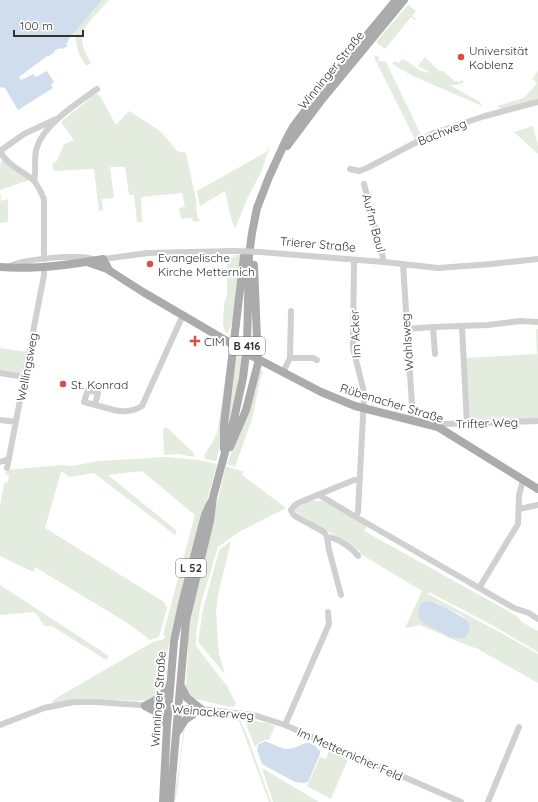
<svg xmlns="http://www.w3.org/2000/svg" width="538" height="802" viewBox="0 0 538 802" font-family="Quicksand,sans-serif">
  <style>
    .green { fill: #e4ebdf; fill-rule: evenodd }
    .water { fill: #d0ddec }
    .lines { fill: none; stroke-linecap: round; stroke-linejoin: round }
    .minor { stroke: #d0d0d0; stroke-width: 6 }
    .major { stroke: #ababab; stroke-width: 8 }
    .minor-bridge { stroke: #d0d0d0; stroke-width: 6 }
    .major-bridge { stroke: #ababab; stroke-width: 8 }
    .poi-dot { fill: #da4f44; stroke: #fff; stroke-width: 1.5 }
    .labels { text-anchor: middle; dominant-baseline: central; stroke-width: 4; stroke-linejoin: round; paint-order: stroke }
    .shield { fill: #fff; stroke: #707070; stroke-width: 1 }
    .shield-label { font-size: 11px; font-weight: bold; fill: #333 }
    .poi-label { font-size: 12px; fill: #333; stroke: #fff; text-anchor: start }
    .street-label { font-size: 12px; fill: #333; stroke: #fff }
  </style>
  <rect width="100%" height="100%" fill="#fff"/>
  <path class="green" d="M102,0H109C89,24 71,31 91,63L86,66L79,54L74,33Z
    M408,5L416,11L412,16L416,19L415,20L411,17L385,49L376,42Z
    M376,55L380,58H378L379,61L386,62L422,137L416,141L374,57Z
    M425,57L439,71H443L456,82L457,81L459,82L462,80L464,82L457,85H450L480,102L482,106L413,76L392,64L394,61L399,63L402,59L408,62L421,71L432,73L418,66Z
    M538,71V99L503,110L497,106L524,98L537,83L532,79Z
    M97,94L100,96L116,125L129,111L160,131L177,151L186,153C189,169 193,184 196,200C197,207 195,215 200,221L193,222L192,218L181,219L179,208L185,207L182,193L141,197L142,222H137L134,195H129L125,167H110L114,198L102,199L103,210L99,211L94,169L54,171L52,163L57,161L64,144L74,140L61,122L94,95Z
    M533,126L538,146V154L514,132Z
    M270,146L261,172L247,199L235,229L231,218L225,191L200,206L197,191L266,152Z
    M2,160L10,167L29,180L0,190L1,201L8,199V222L0,223V167L1,161Z
    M234,255H241L233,319L228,333L225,332L223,324L224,304L227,295V257H234Z
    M536,329H538V420L470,422L466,358L537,354Z
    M0,348L28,352L23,372L18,373L0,370Z
    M236,353L240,355L242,360L239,384L227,433Z
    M229,354L220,446L216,461L205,459L204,455L212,443L217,433Z
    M262,370L263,372L261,376L252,419L235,467L227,464L259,374Z
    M166,427L194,453V457L179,454L164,455L163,429Z
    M166,457L199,460L217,464L197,536L168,648L166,682L160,694L146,701L81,699L53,703V700L153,642L164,639L165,636L163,635L195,515L142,471L108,475L177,531L175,535L94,473L69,477L63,472H61L45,528L164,602L167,608L159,637L150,640L129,624L35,567L33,572L0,556V506L4,483L8,482L9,475H5L7,470L61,465L72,466L99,461Z
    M226,466L244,472L242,475L286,508L239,532L218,547L201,603L196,633V646L227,686L236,704L234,707L232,706L230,707L196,699L193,701L191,699L186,687L188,651L187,639L193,598Z
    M310,500L323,501L367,525L364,531L517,616L522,622L538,631V652L492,625L429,592L428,594L505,635L538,654V683L478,649L459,642L420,625L405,628L422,591L359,553L360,551L296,512L295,509L296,508ZM435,602L461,615L467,620L463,637L460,638Z
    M231,541L218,595L216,612L219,654L225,674L198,642L203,609L219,551L220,549Z
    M0,585L109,656L106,660L52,626H44L38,616L34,612L0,615Z
    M200,714L239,717L248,738L271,802H269L240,723L237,719L228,718L227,717C212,716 195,712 185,725L177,792L175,802H173L179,768L184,725L189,718Z
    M244,719L267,723L275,726L269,740C263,739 260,742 255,747Z
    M329,751L348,759L331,799L307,786L320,757L326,759Z
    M262,768L319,802H273Z"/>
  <path class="water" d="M0,0H102L69,39L66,44L68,46L62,49L60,48L55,50L54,53H53L49,56H47L19,77L21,80L33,74L36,77L47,71L54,82L51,85L53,88L18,110L5,88L0,87Z
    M430,601L445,607L467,620L470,630L465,638H452L425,624L419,619L418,613L420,605L424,602Z
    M265,741C272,743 279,748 286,749C302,749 306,734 320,751V754L308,782L303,783L295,782L262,764L257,750L258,745Z"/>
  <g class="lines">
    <path class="minor" d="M0,151C7,165 21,170 33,180C38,185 41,192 44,199V259
      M0,151L24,134L56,119
      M350,169L359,171L367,168L434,133L485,116L538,102
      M34,181C37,170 33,158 37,147C45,123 78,103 97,89
      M364,184L384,262
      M260,252L384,262L438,268L492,264L538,259
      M103,259L148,253L234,251
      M403,264L412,405L410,420
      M8,267C22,259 81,253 95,260
      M433,327L435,354
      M462,327L467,424
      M406,329L433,327L488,325L520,321L538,322
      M290,358H313L317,360
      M283,372L290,358L291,311
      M0,373L25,377
      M95,405L98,393L88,390L84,402L114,410C123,412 134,411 142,406L183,315
      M0,420L16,422
      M438,427L444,424L538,421
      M0,462L9,459
      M7,468L44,275V267
      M319,495L356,517L358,512L364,398L363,388L353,348L354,260
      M519,509L538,505
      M356,517L514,608L529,613L538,619
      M327,537C338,538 351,547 358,556
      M479,588L518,524L519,495L523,480
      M341,595L329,550L327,537L324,532L295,516L293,514L291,510L294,506L298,503L354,480H360
      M0,725L44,708L74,702H95L201,709L254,715L285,725L461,802
      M285,725L329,624L328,612
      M488,802L519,727"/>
    <path class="major" d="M287,146L320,102L404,0
      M87,262L107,269L143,292L237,347
      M0,267C34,270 70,265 103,259L109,270
      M252,356L321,392L355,406L438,427L538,489
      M230,447L246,410L258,363L254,265
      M224,449V425L244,256
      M145,706L161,697L170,684
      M145,706L158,713L167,726
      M178,731L185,720L201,709L187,698L181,686
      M163,802L167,726L174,641L182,604L201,530L205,515L211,502
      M170,802L186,620L210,521L213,497L234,419L243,378L247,346L249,256L252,233L257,208L269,177L286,140L293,127L314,99L396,0"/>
    <path class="minor-bridge" d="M234,251L260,252"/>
    <path class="major-bridge" d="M241,349L252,356"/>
  </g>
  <g class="poi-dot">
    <circle cx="461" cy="57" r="4"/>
    <circle cx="150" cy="264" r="4"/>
    <path d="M193 335h4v4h4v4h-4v4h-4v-4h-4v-4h4z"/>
    <circle cx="63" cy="384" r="4"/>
  </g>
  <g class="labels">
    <g class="shield">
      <rect x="229" y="337" width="36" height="18" rx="3"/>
      <rect x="176" y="559" width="30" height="18" rx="3"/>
    </g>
    <g class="shield-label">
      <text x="247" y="346">B 416</text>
      <text x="191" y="568">L 52</text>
    </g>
    <g class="poi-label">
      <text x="469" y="50">Universität<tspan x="469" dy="14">Koblenz</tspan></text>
      <text x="158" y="257">Evangelische<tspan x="158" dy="14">Kirche Metternich</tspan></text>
      <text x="204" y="341">CIM</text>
      <text x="71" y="384">St. Konrad</text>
    </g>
    <g class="street-label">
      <text transform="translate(331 70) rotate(-51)">Winninger Straße</text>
      <text transform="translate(442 132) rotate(-22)">Bachweg</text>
      <text transform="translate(374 223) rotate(75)">Auf'm Baul</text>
      <text transform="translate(318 244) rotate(5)">Trierer Straße</text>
      <text transform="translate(355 334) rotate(-93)">Im Acker</text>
      <text transform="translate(407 342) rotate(-94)">Wahlsweg</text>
      <text transform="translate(27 367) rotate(-79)">Wellingsweg</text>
      <text transform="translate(392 403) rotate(17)">Rübenacher Straße</text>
      <text transform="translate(487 423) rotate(-2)">Trifter Weg</text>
      <text transform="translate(158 699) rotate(-86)">Winninger Straße</text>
      <text transform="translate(213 712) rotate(5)">Weinackerweg</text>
      <text transform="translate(350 754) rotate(24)">Im Metternicher Feld</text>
    </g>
  </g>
  <path d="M14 30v6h69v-6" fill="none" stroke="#333333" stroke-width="2"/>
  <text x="20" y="30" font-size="12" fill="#333333" stroke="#ffffff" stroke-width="3" paint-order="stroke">100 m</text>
</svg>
